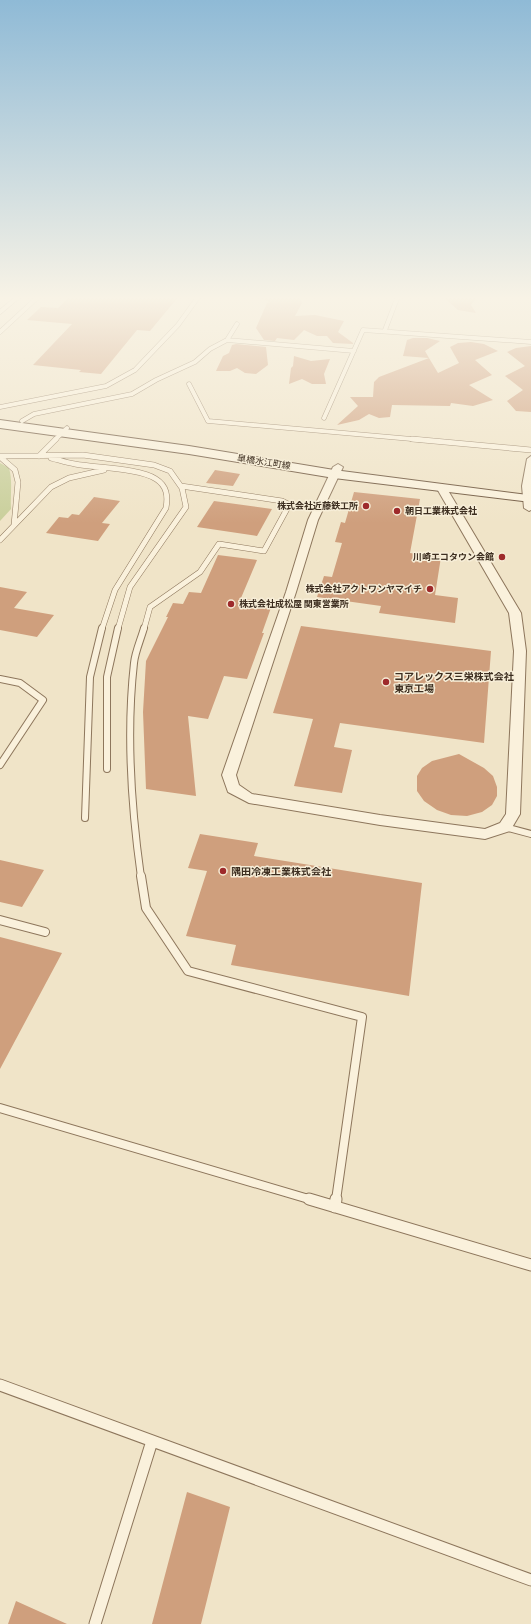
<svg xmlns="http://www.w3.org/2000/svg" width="531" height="1624" viewBox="0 0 531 1624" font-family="'Crimson Pro','Noto Sans JP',serif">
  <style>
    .green { fill: #c9cf9b }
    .building { fill: #cf9f7d }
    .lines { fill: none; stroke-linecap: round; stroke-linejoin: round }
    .lane-far4-casing { stroke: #8d765c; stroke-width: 5 }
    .lane-far3-casing { stroke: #8d765c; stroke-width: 6 }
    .lane-far2-casing { stroke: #8d765c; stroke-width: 8 }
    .lane-far1-casing { stroke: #8d765c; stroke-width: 10 }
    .lane-casing { stroke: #8d765c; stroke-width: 13 }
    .street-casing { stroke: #8d765c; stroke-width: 2 }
    .secondary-casing { stroke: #6f573f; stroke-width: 2 }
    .lane-far4 { stroke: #faf1dc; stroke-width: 4 }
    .lane-far3 { stroke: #faf1dc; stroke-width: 5 }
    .lane-far2 { stroke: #faf1dc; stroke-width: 6 }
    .lane-far1 { stroke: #faf1dc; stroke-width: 8 }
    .lane { stroke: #faf1dc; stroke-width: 11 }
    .street { fill: #faf1dc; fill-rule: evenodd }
    .secondary { fill: #faf1dc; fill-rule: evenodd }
    .poi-dot { fill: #9e2a2b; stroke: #f7eed8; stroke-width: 1.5 }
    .labels { text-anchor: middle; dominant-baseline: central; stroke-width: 3; stroke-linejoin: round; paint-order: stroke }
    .far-street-label { font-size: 9px; fill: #3d2e20; stroke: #f7eed8 }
    .far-poi-label { font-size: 9px; font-weight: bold; fill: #3d2e20; stroke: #f7eed8; text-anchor: end }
    .poi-label { font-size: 10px; font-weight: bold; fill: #3d2e20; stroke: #f7eed8; text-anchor: start }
  </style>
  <rect width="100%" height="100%" fill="#f0e4c8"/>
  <path class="green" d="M0,463L9,468C13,482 10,495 11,509L0,521Z"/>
  <path class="building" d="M70,296L110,298L112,296H179L150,331L137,330L101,374L79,372L81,370L33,365L72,324L27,320L41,307L58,308Z
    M255,296H298L302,303L295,316L315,315L344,321L338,332L353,343V344L333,343L327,336H317L304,330L294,340L277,338L275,341L264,340L256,328L267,303L270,302Z
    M442,296H478L471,305L476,313L458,310Z
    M413,338H427L440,341L425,351L429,358L403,356L407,340Z
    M471,342L484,344L498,351L475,360L492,375L469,385L493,400L473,406L451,403L450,406L392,405L390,417L379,418L369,414L359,420L337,425L358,406L350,397H373L374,382L379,377L429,358L438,373L459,363L450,347L458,343Z
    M236,344L266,347L268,365L256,374L245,373L237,368L230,371H216L223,356L229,353L232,345Z
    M531,346V412L516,411L507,401L523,390L505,376L525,366L507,352L516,348Z
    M294,356L311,361L330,359L324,374L326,384H312L302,379L289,384L291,368L293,366Z
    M215,470L240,474L233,486L206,483Z
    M354,492L420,499L410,553L441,557L435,595L458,598L455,623L379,613L381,606L317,597L324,576L332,577L342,543L335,542L341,522L345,523Z
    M94,497L120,501L102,523L110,524L98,541L46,533L59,517L68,518L72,514L79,515Z
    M214,501L272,509L257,536L197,527Z
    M218,555L257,560L241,598L273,602L262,633H264L247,679L224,676L208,719L188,716L196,796L146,789L143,712L146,661L168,617H166L173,603L183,604L189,592L201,593Z
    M0,587L27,592L14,608L54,615L37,637L0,630Z
    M301,626L491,651L484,743L340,723L334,747L352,750L342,793L294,786L313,719L273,713Z
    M459,754L484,768L493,776L497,787V796L492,805L482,812L467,816L451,815L437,810L424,801L417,791V776L422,768L432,761Z
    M200,834L258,843L254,856L422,883L409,996L231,965L236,945L186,936L207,871L188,868Z
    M0,860L44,870L22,907L0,902Z
    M0,937L62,953L0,1069Z
    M187,1492L230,1507L201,1624H152Z
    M16,1601L67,1624H8Z"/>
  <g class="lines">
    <g class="lane-far4-casing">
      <path id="lane-far4" d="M0,312L19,296
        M385,330L398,296
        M0,332L39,296
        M227,340L354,351
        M189,384L208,421L423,440
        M0,407L106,386L135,370L178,325L199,296
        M324,418L363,330L531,342
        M22,421L34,414L132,394L156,380L195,362L210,349L227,340L237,324
        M55,440L67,428"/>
    </g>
    <g class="lane-far3-casing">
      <path id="lane-far3" d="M412,439L531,450
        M0,456L83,455L154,465L170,471L182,488L186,507L130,587L118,629
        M39,456L56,439
        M0,457L15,470L18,482L14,525
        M51,458C59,460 67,463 75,464C96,468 140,468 156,479C167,486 168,496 166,508L115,590L102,629
        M0,540L51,487L69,478L104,470
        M144,629L150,607L200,572L219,544L264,551L288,507V504L282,501L181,486"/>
    </g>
    <g class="lane-far2-casing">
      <path id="lane-far2" d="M0,679L20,683L43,700L0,765
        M107,769V677L118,628
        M85,818L90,677L102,628
        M505,827L531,834
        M141,877C131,806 126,734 134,663C135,652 141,639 144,628"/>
    </g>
    <g class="lane-far1-casing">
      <path id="lane-far1" d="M141,876L146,908L188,971L362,1017L336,1200
        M0,920L45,932
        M0,1108L312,1200"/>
    </g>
    <g class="lane-casing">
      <path id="lane" d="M309,1199L531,1265
        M335,1207L336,1199
        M0,1385L531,1580
        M95,1624L152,1441"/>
    </g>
    <g class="street-casing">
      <path id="street" d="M531,456V510L529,511L524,508L522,486L527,459Z
        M338,464L343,467L318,520L296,592L236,775L239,785L252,794L380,815L485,829L500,823L506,814L514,651L509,613L436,487L441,484L446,487L521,613L526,651L520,814L510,831L485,839L380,825L249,803L228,792L222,775L286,592L308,520L333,467Z"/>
    </g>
    <g class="secondary-casing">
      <path id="secondary" d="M0,420L189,446L334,470L528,495L531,496V502L334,478L189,454L0,428Z"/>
    </g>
    <use href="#lane-far4" class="lane-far4"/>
    <use href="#lane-far3" class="lane-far3"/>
    <use href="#lane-far2" class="lane-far2"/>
    <use href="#lane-far1" class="lane-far1"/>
    <use href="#lane" class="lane"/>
    <use href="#street" class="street"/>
    <use href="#secondary" class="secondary"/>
  </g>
  <linearGradient id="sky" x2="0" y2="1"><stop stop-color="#8fbad6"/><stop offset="0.57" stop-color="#f8f3e6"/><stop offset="1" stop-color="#f8f3e6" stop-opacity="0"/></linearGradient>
  <rect width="531" height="523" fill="url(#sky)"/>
  <g class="poi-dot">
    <circle cx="366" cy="506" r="4"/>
    <circle cx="397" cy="511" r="4"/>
    <circle cx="502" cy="557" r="4"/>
    <circle cx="430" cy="589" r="4"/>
    <circle cx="231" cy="604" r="4"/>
    <circle cx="386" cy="682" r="4"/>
    <circle cx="223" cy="871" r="4"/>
  </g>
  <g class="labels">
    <g class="far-street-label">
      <text transform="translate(264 462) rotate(9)">皐橋水江町線</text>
    </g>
    <g class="far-poi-label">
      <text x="358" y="506">株式会社近藤鉄工所</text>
      <text x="405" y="511" text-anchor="start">朝日工業株式会社</text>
      <text x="494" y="557">川崎エコタウン会館</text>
      <text x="422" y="589">株式会社アクトワンヤマイチ</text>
      <text x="239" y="604" text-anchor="start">株式会社成松屋 関東営業所</text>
    </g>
    <g class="poi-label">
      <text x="394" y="676">コアレックス三栄株式会社<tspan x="394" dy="12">東京工場</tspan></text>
      <text x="231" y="871">隅田冷凍工業株式会社</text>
    </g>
  </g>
</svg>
